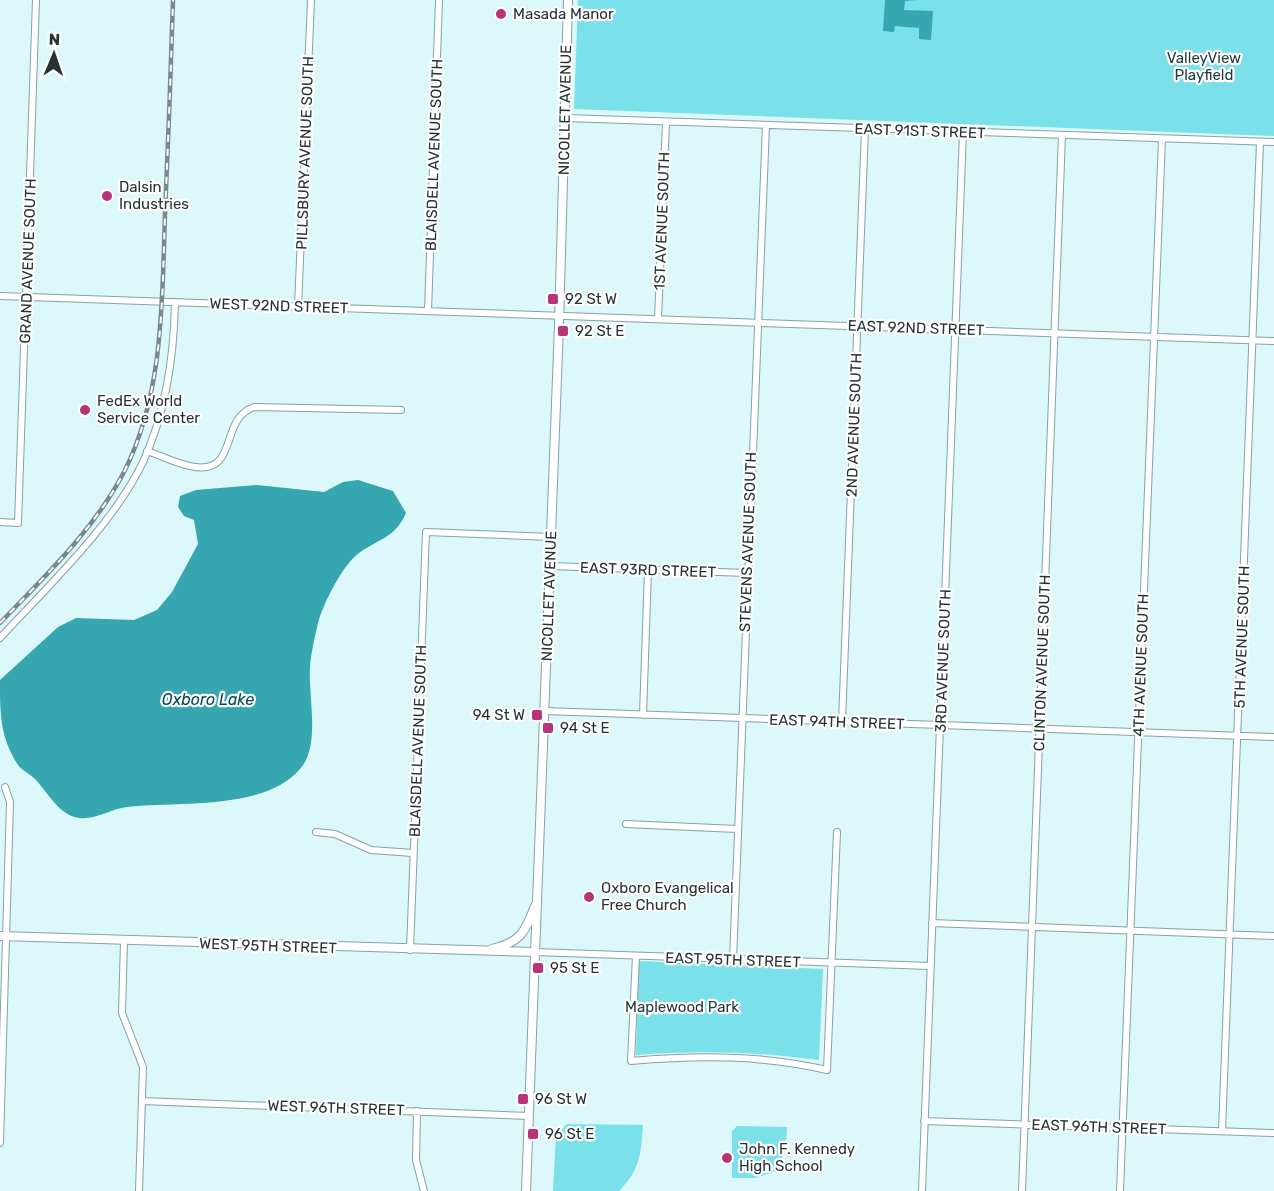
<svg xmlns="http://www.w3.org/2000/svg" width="1274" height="1191" viewBox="0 0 1274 1191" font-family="Rubik,sans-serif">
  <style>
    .green { fill: #7ae0e9 }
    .water { fill: #36a6b0 }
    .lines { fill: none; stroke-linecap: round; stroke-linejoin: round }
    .street-casing { stroke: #87a1a4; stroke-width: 8 }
    .secondary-casing { stroke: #87a1a4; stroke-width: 10 }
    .street { stroke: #fff; stroke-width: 6 }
    .secondary { stroke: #fff; stroke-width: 8 }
    .rail-casing { stroke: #77898b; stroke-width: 4.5 }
    .rail { stroke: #fff; stroke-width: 2; stroke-dasharray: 7; stroke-linecap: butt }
    .poi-dot { fill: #b83377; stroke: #fff; stroke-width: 2 }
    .labels { text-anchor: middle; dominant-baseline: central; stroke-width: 4.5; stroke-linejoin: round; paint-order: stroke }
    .poi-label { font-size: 15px; fill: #273233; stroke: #fff; text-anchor: start }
    .park-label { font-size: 15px; fill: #213a3c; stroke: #fff }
    .street-label { font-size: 15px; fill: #273233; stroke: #fff }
    .water-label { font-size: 16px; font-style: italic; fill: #03494e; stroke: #fff }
  </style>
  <rect width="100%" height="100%" fill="#dcf8fa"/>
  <path class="green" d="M578,0H1274V136L574,109Z
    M639,961L823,969L819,1060C755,1052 700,1050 636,1055Z
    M567,1124L643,1125C641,1154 640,1170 619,1191H553L556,1135Z
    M737,1126L787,1127L786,1146L777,1171L755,1178H732V1131Z"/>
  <path class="water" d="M885,0H918L905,1L904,10L933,11L931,40L919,39V28L895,26L894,32L883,31Z
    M358,480L393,491L406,513C395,538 380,538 359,553C343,564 323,604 318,623C315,637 311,652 310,667C308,696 321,746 300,769C264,811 178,801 127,807C107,809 87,827 66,813C54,805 45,790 36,780C31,774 22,771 18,765C0,737 0,714 0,680L58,627L76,618L134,620L157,610L172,592L198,544L194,520L184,516L178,507L180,496L196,490L257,485L324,492L343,482Z"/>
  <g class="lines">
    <g class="street-casing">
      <path id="street" d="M566,118L1274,142
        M0,296L1274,341
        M298,307L311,0
        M428,311L439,0
        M658,319L666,122
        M147,451C162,456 179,465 195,467C239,473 219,419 254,407L401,410
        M0,522L18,523L36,0
        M550,566L747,573
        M0,638C47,587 113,525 143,462C166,412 174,357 175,302
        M545,711L1274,737
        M643,715L648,570
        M842,722L865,129
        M626,824L737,829
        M316,832L335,834L371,850L413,853
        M932,923L1274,936
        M124,941L122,1013L143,1067L139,1191
        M410,950L426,532L551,537
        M535,952L930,966
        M636,956L631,1061C699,1055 761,1055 827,1070L837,832
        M733,960L766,125
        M142,1101L529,1116
        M417,1111L416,1160L424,1191
        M924,1121L1274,1133
        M1222,1131L1260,142
        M0,1143L10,802L5,787
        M922,1191L963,132
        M1022,1191L1062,135
        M1120,1191L1162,139"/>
    </g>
    <g class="secondary-casing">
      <path id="secondary" d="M0,936L535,952
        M492,949C521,942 525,932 535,906
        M526,1191L559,325L568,0"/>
    </g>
    <use href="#street" class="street"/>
    <use href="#secondary" class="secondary"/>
    <g class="rail-casing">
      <path id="rail" d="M0,623C44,577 94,530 124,472C164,393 162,300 165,214C168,143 171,71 173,0"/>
    </g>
    <use href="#rail" class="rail"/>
  </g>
  <g class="poi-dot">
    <circle cx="501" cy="14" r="6"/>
    <circle cx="107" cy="196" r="6"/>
    <rect x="547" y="293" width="12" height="12" rx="3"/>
    <rect x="557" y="325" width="12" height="12" rx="3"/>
    <circle cx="85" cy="410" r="6"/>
    <rect x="531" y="709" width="12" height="12" rx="3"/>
    <rect x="542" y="722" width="12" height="12" rx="3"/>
    <circle cx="589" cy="897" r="6"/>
    <rect x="532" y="962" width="12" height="12" rx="3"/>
    <rect x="517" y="1093" width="12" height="12" rx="3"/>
    <rect x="527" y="1128" width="12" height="12" rx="3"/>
    <circle cx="727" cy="1158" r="6"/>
  </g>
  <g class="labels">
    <g class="poi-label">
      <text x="513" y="14">Masada Manor</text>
      <text x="119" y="187">Dalsin<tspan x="119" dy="17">Industries</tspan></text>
      <text x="565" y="299">92 St W</text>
      <text x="575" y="331">92 St E</text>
      <text x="97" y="401">FedEx World<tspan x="97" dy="17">Service Center</tspan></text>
      <text x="525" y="715" text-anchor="end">94 St W</text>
      <text x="560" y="728">94 St E</text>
      <text x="601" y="888">Oxboro Evangelical<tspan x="601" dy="17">Free Church</tspan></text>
      <text x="550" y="968">95 St E</text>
      <text x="535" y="1099">96 St W</text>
      <text x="545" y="1134">96 St E</text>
      <text x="739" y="1149">John F. Kennedy<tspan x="739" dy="17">High School</tspan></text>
    </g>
    <g class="park-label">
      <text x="1204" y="58">ValleyView<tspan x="1204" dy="17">Playfield</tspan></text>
      <text x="682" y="1007">Maplewood Park</text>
    </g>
    <g class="street-label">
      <text transform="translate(565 110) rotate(-89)">NICOLLET AVENUE</text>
      <text transform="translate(920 131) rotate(2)">EAST 91ST STREET</text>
      <text transform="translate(305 153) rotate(-88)">PILLSBURY AVENUE SOUTH</text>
      <text transform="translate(434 155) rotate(-88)">BLAISDELL AVENUE SOUTH</text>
      <text transform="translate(662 221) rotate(-88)">1ST AVENUE SOUTH</text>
      <text transform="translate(28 261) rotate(-88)">GRAND AVENUE SOUTH</text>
      <text transform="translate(279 306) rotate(2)">WEST 92ND STREET</text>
      <text transform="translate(916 328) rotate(2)">EAST 92ND STREET</text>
      <text transform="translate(854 425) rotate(-88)">2ND AVENUE SOUTH</text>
      <text transform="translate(748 542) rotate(-88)">STEVENS AVENUE SOUTH</text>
      <text transform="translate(648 570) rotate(2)">EAST 93RD STREET</text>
      <text transform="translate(549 596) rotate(-88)">NICOLLET AVENUE</text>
      <text transform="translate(1242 637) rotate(-88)">5TH AVENUE SOUTH</text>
      <text transform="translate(943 661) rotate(-88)">3RD AVENUE SOUTH</text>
      <text transform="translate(1042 663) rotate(-88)">CLINTON AVENUE SOUTH</text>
      <text transform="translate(1141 665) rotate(-88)">4TH AVENUE SOUTH</text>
      <text transform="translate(837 722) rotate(2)">EAST 94TH STREET</text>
      <text transform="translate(418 741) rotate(-88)">BLAISDELL AVENUE SOUTH</text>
      <text transform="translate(268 946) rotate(2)">WEST 95TH STREET</text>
      <text transform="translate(733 960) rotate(2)">EAST 95TH STREET</text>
      <text transform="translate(336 1108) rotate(2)">WEST 96TH STREET</text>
      <text transform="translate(1099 1127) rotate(2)">EAST 96TH STREET</text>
    </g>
    <g class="water-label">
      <text x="208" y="699">Oxboro Lake</text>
    </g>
  </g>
  <g transform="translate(54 54) rotate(2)" stroke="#ffffff" stroke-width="4.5" paint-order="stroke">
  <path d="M0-4.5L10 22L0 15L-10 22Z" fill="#273233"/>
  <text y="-9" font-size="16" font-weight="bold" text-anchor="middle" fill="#273233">N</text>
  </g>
</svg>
